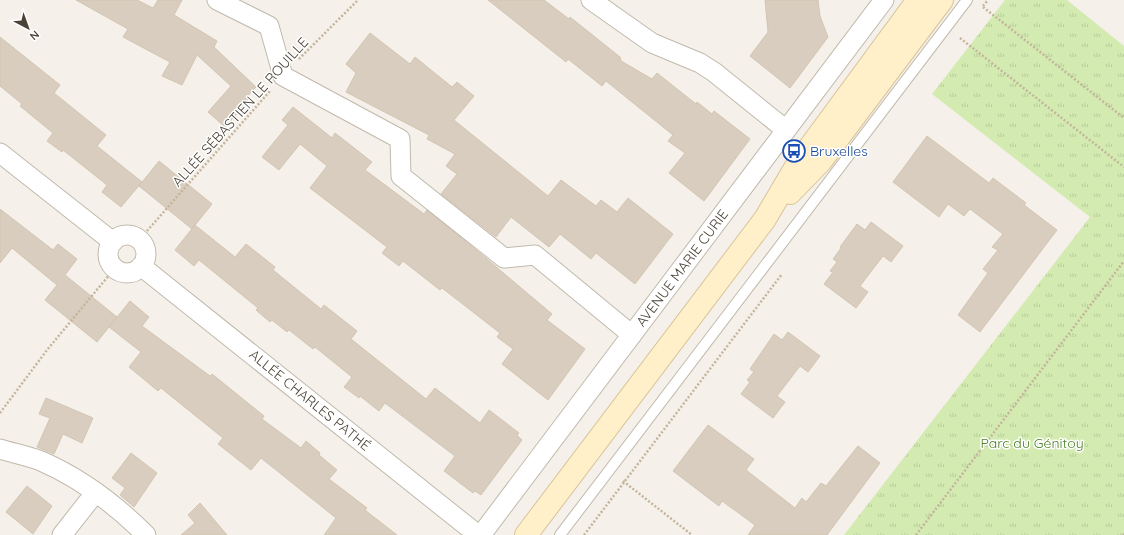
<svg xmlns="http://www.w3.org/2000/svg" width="1124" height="535" viewBox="0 0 1124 535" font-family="Quicksand,sans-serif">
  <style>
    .grass { fill: url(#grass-tufts) }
    .building { fill: #d8cdbf; stroke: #d3c5b1 }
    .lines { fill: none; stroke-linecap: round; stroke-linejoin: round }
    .lane-casing { stroke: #c1b9ac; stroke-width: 12 }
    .street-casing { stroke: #c1b9ac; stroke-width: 21 }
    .secondary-casing { stroke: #d7c498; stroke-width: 24 }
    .path { stroke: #c4b49c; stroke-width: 2.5; stroke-dasharray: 2 2; stroke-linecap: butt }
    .lane { stroke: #fff; stroke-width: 10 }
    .street { stroke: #fff; stroke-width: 19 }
    .secondary { stroke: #fff0ca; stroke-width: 22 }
    .labels { text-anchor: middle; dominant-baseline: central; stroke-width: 3; stroke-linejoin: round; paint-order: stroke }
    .street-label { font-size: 14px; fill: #4a4237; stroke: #fff }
    .transit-label { font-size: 14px; fill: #164399; stroke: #fff; text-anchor: start }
    .park-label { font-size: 14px; fill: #4c7f27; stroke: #fff }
  </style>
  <defs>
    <pattern id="grass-tufts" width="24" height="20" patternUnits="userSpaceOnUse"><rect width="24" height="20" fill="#d3ebb1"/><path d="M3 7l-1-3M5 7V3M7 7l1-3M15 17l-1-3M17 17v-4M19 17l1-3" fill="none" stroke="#b7cb99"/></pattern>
  </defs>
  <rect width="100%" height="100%" fill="#f5f1ea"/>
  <path class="grass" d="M1005,0H1067L1124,46V535H844L1090,217L932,94Z"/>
  <path class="building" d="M76,0H137L153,8L158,0H182L174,15L217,41L214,47L256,87L246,98L249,100L225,127L208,112L231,86L197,55L182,85L162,76L170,62L123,37L128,29Z
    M488,0H544L569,19L570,17L620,57L621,61L652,79L657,73L696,104L697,102L712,114L714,111L750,139L704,201L669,173L685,153L668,141L673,135L606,81L602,86L568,59L566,62Z
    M765,0H818L820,16L828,37L790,88L750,56L768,32Z
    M370,33L410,64L415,57L452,87L457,82L474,96L454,120L548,196L561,180L596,206L601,200L617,212L628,198L673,234L635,284L596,253L591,259L560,234L549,247L511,217L496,237L441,194L457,174L446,166L455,154L427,139L429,135L346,92L356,73L346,64Z
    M0,37L60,85L54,93L106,135L97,146L142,182L121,207L102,192L107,185L63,150L62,152L47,141L53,133L20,106L22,104L0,86Z
    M293,107L332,138L335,133L372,162L365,170L424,214L427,210L482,255L552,314L547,320L585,349L548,400L502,364L513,349L497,337L500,333L442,288L440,290L403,261L399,266L382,253L387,247L310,188L327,166L300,144L279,170L262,157L288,125L282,120Z
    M927,136L989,183L993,178L1026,203L1024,205L1057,230L980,332L958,315L988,273L983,269L998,250L992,247L1003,234L970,209L964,216L948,204L939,217L893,182Z
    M159,161L212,204L192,229L139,186Z
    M0,209L53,250L58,244L77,259L65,275L117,317L97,342L45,300L57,285L12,248L0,263Z
    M871,222L903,246L891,262L883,256L860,286L868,292L856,308L824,284L833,272L830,271L837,262L833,259L841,248L840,247L857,224L865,230Z
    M195,225L235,257L246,244L275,267L273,270L321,309L324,305L357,331L351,339L426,399L435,388L480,423L489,410L519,433L517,435L522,440L481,495L475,491L473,493L444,471L455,456L385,403L379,411L360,396L359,398L344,387L352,377L315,347L313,349L289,330L287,332L272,320L270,322L256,310L258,308L199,260L194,266L175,250Z
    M130,301L149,317L142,326L210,376L212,374L264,416L262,419L301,448L306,441L320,453L319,455L337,470L329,479L367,508L365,510L397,535H324L336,518L261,458L251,470L218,444L223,438L161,388L158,391L129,367L141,352L109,327Z
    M788,332L820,356L808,372L800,366L777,396L785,402L773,418L741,394L750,382L747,380L754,372L750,369L774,334L782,340Z
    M46,398L93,418L82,443L63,434L54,454L37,447L50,418L39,414Z
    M708,425L754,459L746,470L795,508L802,498L806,502L821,483L826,486L858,446L880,463L827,535H748L755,525L722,501L719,506L673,471Z
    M131,453L157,473L134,507L120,495L125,488L112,478Z
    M27,486L52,506L33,534L6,512Z
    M200,503L227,535H181L195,523L188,515Z"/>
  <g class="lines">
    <g class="lane-casing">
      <path id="lane" d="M560,535L967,0"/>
    </g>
    <g class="street-casing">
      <path id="street" d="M217,0L269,26L283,76L400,139L401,176L504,258L535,255L632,335
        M591,0L652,43L700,63L714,72L786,130
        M0,153L113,242
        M108 254a19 19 0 1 1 38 0a19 19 0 1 1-38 0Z
        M141,266L478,535
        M0,449C13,453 28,456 41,461C80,478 117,506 146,535
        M62,535L95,493
        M481,535L884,0"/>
    </g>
    <g class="secondary-casing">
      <path id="secondary" d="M790,193L821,161L942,0
        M526,535L765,219L798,163L918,0"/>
    </g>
    <path class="path" d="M983,6L988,0
      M983,7L1124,118
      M960,38L1124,167
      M299,59L358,0
      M139,240L270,91
      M0,413L47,350L115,268
      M623,481L692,535
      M584,535L782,274
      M916,535L1124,261
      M1123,535L1124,534"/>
    <use href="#lane" class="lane"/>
    <use href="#street" class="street"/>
    <use href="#secondary" class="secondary"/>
  </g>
  <defs>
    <g id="bus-ring" transform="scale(1.15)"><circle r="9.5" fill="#fff" stroke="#1a4fb4" stroke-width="1.5"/><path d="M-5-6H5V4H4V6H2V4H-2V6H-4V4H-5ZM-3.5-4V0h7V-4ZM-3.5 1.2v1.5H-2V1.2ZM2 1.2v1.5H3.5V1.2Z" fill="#1a4fb4"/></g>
  </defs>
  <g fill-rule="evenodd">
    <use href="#bus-ring" x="794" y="151"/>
  </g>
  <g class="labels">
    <g class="street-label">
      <text transform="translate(240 112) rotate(-48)">ALLÉE SÉBASTIEN LE ROUILLE</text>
      <text transform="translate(682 268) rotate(-53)">AVENUE MARIE CURIE</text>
      <text transform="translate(310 400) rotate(39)">ALLÉE CHARLES PATHÉ</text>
    </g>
    <g class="transit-label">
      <text x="810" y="151">Bruxelles</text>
    </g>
    <g class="park-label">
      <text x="1032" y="443">Parc du Génitoy</text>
    </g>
  </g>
  <g transform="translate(28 28) rotate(139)" stroke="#ffffff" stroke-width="3" paint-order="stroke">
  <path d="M0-3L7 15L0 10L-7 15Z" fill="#4a4237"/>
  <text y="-6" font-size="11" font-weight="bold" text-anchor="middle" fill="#4a4237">N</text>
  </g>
</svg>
